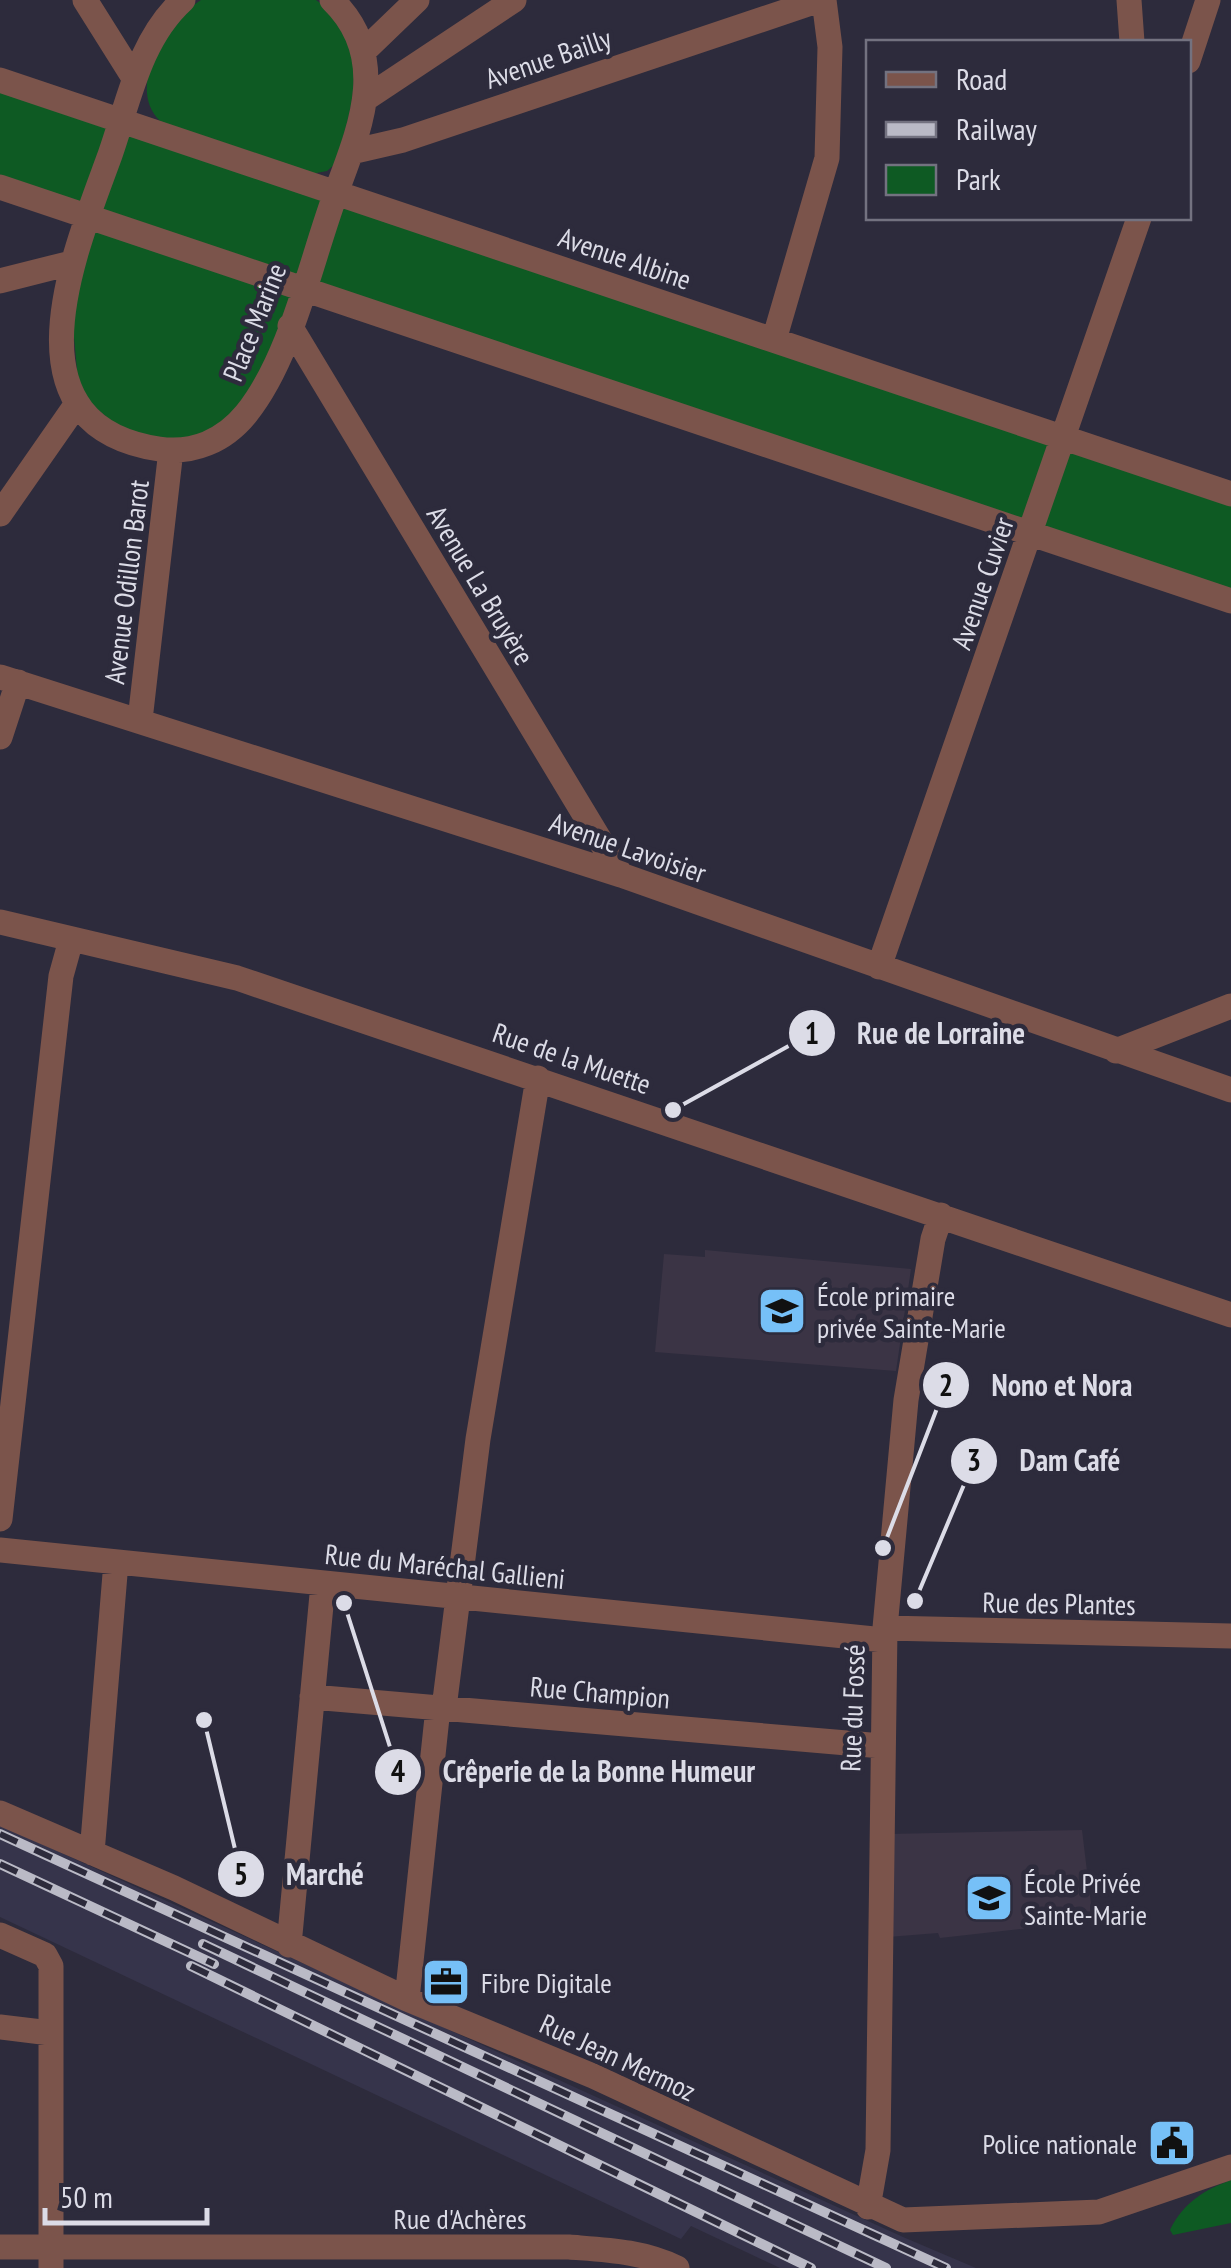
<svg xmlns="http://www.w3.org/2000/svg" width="1231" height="2268" viewBox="0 0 1231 2268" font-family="'PT Sans Narrow',sans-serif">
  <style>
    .built { fill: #36344b }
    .education { fill: #3b3445 }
    .green { fill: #0e5a23 }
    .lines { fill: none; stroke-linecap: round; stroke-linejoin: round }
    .minor { stroke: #7b544b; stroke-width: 25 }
    .rail-casing { stroke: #babac6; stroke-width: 10 }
    .rail { stroke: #2d2b3c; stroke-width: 6; stroke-dasharray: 19; stroke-linecap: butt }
    .labels { text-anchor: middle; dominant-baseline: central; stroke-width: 9; stroke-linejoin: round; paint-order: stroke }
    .street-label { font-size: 28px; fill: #dcdce7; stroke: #2d2b3c }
    .poi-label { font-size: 28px; fill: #dcdce7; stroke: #2d2b3c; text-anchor: start }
    .leader { fill: none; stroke: #dcdce7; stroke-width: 4 }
    .callout-dot { fill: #dcdce7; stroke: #2d2b3c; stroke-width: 4 }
    .mark-label { font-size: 30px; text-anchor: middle; font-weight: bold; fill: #111 }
    .callout-label { font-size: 30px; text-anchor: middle; font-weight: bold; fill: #dcdce7; stroke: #2d2b3c; stroke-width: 9; stroke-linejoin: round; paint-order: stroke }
  </style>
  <rect width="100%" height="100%" fill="#2d2b3c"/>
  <path class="built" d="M0,1825L903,2237L976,2268H780L691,2226L681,2239L0,1917Z"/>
  <path class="education" d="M705,1250L911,1269L896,1371L655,1352L664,1254L705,1257Z
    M1082,1830L1093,1921L940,1938L938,1933L888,1937L889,1834Z"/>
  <path class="green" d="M201,0H316C375,41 352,109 335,164L327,171L306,175L160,121C125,87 167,21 201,0Z
    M0,89L1231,504V594L0,179Z
    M92,227L292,296C269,356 240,454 157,437C145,434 130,433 120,427C105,418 92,403 79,392L71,304Z
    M1231,2180V2223L1173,2235L1170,2230C1183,2203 1204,2190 1231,2180Z"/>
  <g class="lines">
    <path class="minor" d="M85,0L134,78
      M183,0C139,40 129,101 110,155C75,251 0,425 159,449C193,454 224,441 246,414C292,357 311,259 337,190C361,126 390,56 332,0
      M1129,0L1132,42
      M363,52L417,0
      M1188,61L1208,0
      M0,80L1231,494
      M368,97L514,0
      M351,152L403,140L820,0
      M0,187L1231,601
      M0,281L71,263
      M290,326L621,875
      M774,340L827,158L830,47L824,0
      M0,514L76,405
      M0,677L621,875L1231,1090
      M140,720L171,450
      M0,737L18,682
      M0,922L237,978L1231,1315
      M879,967L1139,218
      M1116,1051L1231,1006
      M0,1519L61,976L71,940
      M0,1550L884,1640
      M885,1628L1231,1636
      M312,1697L882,1746
      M444,1708L478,1439L538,1078
      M0,1813L174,1888L407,1999L593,2076L903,2220L1099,2212L1231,2167
      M92,1853L116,1562
      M0,1935L45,1955L51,1966V2268
      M289,1945L323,1584
      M407,1999L438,1708
      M0,2027L50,2033
      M868,2207L878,2150L885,1628L906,1400L933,1239L941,1215
      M0,2247H569C607,2250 642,2251 677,2268"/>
    <g class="rail-casing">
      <path id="rail" d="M0,1834L946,2268
        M0,1864L214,1964
        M203,1944L886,2268
        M191,1966L811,2268"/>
    </g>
    <use href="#rail" class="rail"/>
  </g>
  <defs>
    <g id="school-square" transform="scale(2.5)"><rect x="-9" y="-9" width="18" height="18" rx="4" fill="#76c0f7" stroke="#2d2b3c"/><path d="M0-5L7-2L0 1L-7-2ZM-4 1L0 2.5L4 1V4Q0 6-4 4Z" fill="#111"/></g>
    <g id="office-square" transform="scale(2.5)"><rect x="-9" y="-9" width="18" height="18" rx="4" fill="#76c0f7" stroke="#2d2b3c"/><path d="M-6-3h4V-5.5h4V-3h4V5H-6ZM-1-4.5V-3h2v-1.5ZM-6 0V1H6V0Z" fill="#111"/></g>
    <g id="civic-square" transform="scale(2.5)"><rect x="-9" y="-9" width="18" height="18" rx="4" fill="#76c0f7" stroke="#2d2b3c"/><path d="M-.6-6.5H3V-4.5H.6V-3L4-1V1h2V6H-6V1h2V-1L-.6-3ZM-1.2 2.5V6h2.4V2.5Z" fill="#111"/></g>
  </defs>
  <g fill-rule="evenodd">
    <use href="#school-square" x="782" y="1311"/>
    <use href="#school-square" x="989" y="1898"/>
    <use href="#office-square" x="446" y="1982"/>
    <use href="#civic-square" x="1172" y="2143"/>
  </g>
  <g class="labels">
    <g class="street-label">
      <text transform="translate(548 58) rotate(-19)">Avenue Bailly</text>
      <text transform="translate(625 258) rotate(19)">Avenue Albine</text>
      <text transform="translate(254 322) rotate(-68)">Place Marine</text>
      <text transform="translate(126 582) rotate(-83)">Avenue Odillon Barot</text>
      <text transform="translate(982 583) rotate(-71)">Avenue Cuvier</text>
      <text transform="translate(481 585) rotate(59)">Avenue La Bruyère</text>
      <text transform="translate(628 847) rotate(19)">Avenue Lavoisier</text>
      <text transform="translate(572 1058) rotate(19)">Rue de la Muette</text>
      <text transform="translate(445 1566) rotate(6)">Rue du Maréchal Gallieni</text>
      <text transform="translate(1059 1603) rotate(1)">Rue des Plantes</text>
      <text transform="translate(600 1692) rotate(5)">Rue Champion</text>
      <text transform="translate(852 1708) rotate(-88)">Rue du Fossé</text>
      <text transform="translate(618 2057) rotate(25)">Rue Jean Mermoz</text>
      <text x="460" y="2218">Rue d'Achères</text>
    </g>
    <g class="poi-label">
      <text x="817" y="1295">École primaire<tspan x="817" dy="32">privée Sainte-Marie</tspan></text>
      <text x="1024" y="1882">École Privée<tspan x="1024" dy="32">Sainte-Marie</tspan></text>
      <text x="481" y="1982">Fibre Digitale</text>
      <text x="1137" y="2143" text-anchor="end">Police nationale</text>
    </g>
  </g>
  <path class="leader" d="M673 1110L812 1033M883 1548L946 1385M915 1601L974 1461M344 1603L398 1772M204 1720L241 1874"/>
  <g class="callout-dot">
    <circle cx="673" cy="1110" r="10"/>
    <circle cx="883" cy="1548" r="10"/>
    <circle cx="915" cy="1601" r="10"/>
    <circle cx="344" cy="1603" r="10"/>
    <circle cx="204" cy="1720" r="10"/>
    <circle cx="812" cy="1033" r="25"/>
    <circle cx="946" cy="1385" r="25"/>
    <circle cx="974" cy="1461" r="25"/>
    <circle cx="398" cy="1772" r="25"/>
    <circle cx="241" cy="1874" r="25"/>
  </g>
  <g class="mark-label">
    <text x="812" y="1044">1</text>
    <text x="946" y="1396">2</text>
    <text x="974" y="1471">3</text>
    <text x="398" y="1782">4</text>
    <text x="241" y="1885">5</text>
  </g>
  <g class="callout-label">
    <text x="941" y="1044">Rue de Lorraine</text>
    <text x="1062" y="1396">Nono et Nora</text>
    <text x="1070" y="1471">Dam Café</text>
    <text x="599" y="1782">Crêperie de la Bonne Humeur</text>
    <text x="325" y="1885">Marché</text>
  </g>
  <rect x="866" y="40" width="325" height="180" fill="#2d2b3c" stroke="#737280" stroke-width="2.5"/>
  <rect x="886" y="72" width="50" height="15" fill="#7b544b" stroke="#737280" stroke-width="2.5"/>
  <text x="956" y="90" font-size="30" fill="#dcdce7">Road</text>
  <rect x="886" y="122" width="50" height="15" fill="#babac6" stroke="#737280" stroke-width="2.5"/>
  <text x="956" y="140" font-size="30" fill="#dcdce7">Railway</text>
  <rect x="886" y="165" width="50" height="30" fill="#0e5a23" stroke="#737280" stroke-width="2.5"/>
  <text x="956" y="190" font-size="30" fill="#dcdce7">Park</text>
  <path d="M45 2208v15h162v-15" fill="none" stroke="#dcdce7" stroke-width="5"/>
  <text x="60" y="2208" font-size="30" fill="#dcdce7" stroke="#2d2b3c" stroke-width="8" paint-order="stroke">50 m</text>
</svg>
